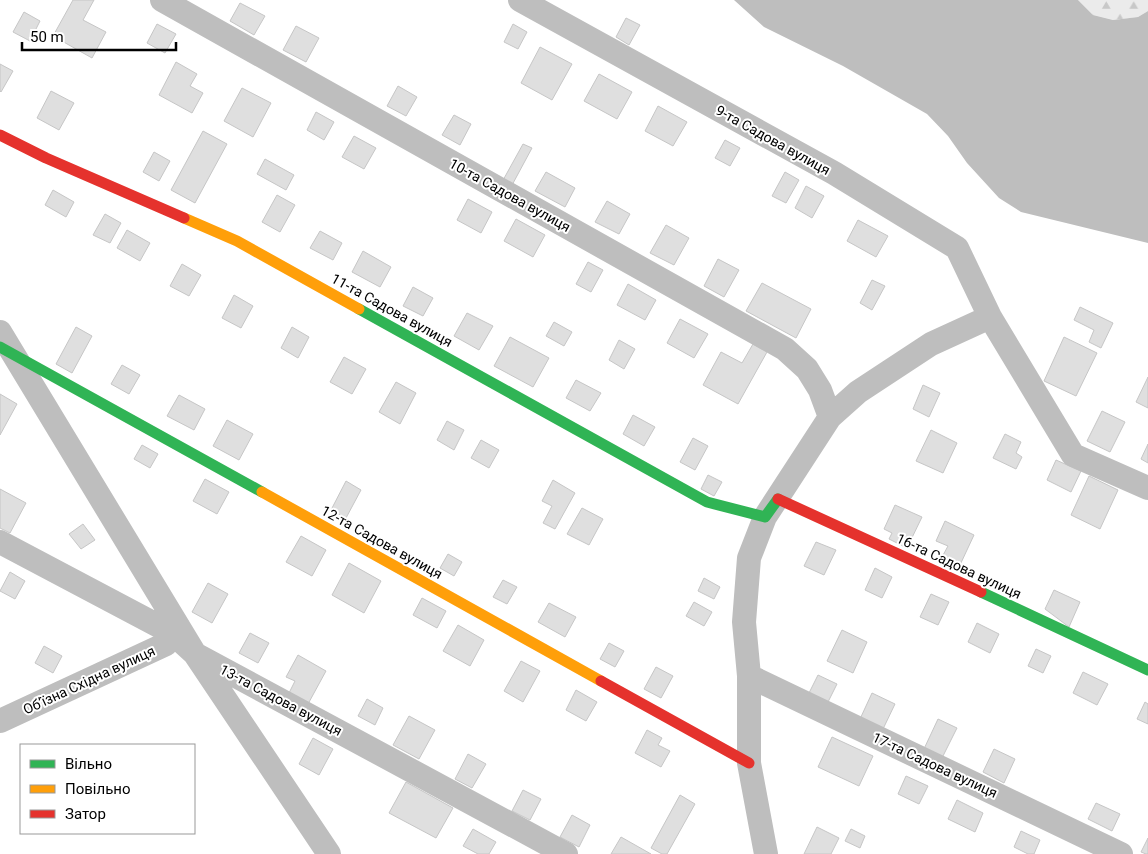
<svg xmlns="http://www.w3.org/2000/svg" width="1148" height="854" viewBox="0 0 1148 854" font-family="Roboto,sans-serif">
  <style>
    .forest { fill: url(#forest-firs) }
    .water { fill: #bebebe }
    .building { fill: #dfdfdf; stroke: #c6c6c6 }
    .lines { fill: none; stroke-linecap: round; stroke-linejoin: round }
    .street { stroke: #bebebe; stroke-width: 24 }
    .fast { stroke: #30b455; stroke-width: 11 }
    .slow { stroke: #ff9f0a; stroke-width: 11 }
    .jam { stroke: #e5322d; stroke-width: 11 }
    .labels { text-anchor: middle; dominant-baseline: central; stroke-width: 4; stroke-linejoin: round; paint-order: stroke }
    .street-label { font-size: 14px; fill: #000; stroke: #fff }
  </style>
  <defs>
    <pattern id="forest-firs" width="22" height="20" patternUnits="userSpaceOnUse" patternTransform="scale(1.25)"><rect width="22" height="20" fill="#ebebeb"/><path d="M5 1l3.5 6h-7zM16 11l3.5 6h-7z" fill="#c8c8c8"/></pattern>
  </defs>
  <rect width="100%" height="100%" fill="#fff"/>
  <path class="forest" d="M1078,0H1148V11L1138,17L1113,20L1093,15Z"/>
  <path class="water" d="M734,0H1078L1093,15L1113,20L1138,17L1148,11V243L1021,212L999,198L967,163L948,136L927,114L843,66L764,27Z"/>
  <path class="building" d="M73,0H94L83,20L106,32L92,58L53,36Z
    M240,3L265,16L254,35L230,21Z
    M24,12L40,21L30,41L13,32Z
    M626,18L640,25L629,45L616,37Z
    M157,24L176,34L165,53L147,43Z
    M513,24L527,32L518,49L504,42Z
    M296,26L319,38L306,62L283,50Z
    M540,47L572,64L552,100L521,83Z
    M176,62L197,74L190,86L203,93L192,113L159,95Z
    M0,64L13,71L1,92L0,91Z
    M599,74L632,92L617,119L584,101Z
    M398,86L417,97L406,116L387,106Z
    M242,88L271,103L253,137L224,121Z
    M51,91L74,103L59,130L37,118Z
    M658,106L687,122L673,146L645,131Z
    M316,112L334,122L324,140L307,130Z
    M454,115L471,124L460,145L442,135Z
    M203,131L227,144L195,203L171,190Z
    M354,136L376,148L364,169L342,157Z
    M725,140L740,148L730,166L715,158Z
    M523,144L532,148L511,187L502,182Z
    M154,152L170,161L159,181L143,172Z
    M265,159L294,175L286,190L257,174Z
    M546,172L575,188L565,207L535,191Z
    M785,172L799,180L786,203L772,196Z
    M806,186L824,196L812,218L795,208Z
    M53,190L74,202L66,217L45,205Z
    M277,195L295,205L280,232L262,222Z
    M468,199L492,212L481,233L457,220Z
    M607,201L630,214L619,234L595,222Z
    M105,214L121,223L110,243L93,235Z
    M516,219L545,235L533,257L504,241Z
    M858,220L888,236L876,257L847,241Z
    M666,225L689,238L674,265L650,253Z
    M127,230L150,243L140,261L117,248Z
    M320,231L342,243L333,260L310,248Z
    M363,251L391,267L380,287L352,272Z
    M718,259L739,270L724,297L704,286Z
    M588,262L603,270L591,292L576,284Z
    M182,264L201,275L189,296L170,286Z
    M872,280L885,286L872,310L860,303Z
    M762,283L811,309L796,338L746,311Z
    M628,284L656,300L645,320L617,305Z
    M413,287L433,298L423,316L403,306Z
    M234,295L253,306L241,328L222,318Z
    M1080,307L1113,323L1101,348L1089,342L1094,330L1074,320Z
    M467,313L493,326L479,350L454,336Z
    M680,319L708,334L694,358L667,343Z
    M554,322L572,332L564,346L546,336Z
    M76,327L92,336L72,373L56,364Z
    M292,327L309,337L298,358L281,348Z
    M510,337L549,358L533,387L494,366Z
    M1064,337L1097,353L1076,396L1044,381Z
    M619,340L635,349L624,369L609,360Z
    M753,344L767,352L738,404L703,385L721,352L742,363Z
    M344,357L366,369L352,394L330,382Z
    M122,365L140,375L129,394L111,384Z
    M1148,377V408L1136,402Z
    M576,380L601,393L590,411L566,398Z
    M396,382L416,393L400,424L379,412Z
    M923,385L940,393L929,417L913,409Z
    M0,394L17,404L0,435Z
    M179,395L205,409L194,430L167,416Z
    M1102,411L1125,422L1110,452L1087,441Z
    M633,415L655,427L644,446L623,434Z
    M227,420L253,434L239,460L213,446Z
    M447,421L464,430L454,450L437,440Z
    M931,430L957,443L943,473L916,461Z
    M1005,434L1021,442L1016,453L1022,457L1016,469L993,458Z
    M693,438L708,446L695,470L680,462Z
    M481,440L499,450L489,468L471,458Z
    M1148,444V463L1141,459Z
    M142,445L158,454L150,468L134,459Z
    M1056,460L1081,471L1071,492L1047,480Z
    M708,475L722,482L714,496L701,489Z
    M1089,476L1118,490L1100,529L1071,515Z
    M205,479L229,492L217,514L193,501Z
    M553,480L575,493L555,529L543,523L552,506L542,501Z
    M346,481L361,490L346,518L331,510Z
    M0,489L26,503L10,533L0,528Z
    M895,505L922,517L907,548L889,539L892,533L884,529Z
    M582,508L603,519L589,545L567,534Z
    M945,521L974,535L960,565L942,557L948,546L936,541Z
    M83,524L95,540L81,549L69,534Z
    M301,536L326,550L312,576L286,562Z
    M816,542L836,550L824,575L804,566Z
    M448,554L462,562L454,576L440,568Z
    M349,563L381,581L364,613L332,595Z
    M875,568L892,577L882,598L865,590Z
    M10,572L25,581L15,599L0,591Z
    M704,578L720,587L714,599L698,591Z
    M503,580L517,587L507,604L493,597Z
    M208,583L228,594L212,623L192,612Z
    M1054,590L1080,602L1069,627L1045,609Z
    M931,594L949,602L938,625L920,617Z
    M422,598L446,611L437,628L413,615Z
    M694,602L712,612L704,626L686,616Z
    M549,603L576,617L565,637L538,622Z
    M977,623L999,634L990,653L968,642Z
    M458,625L484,640L470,666L443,651Z
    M842,630L867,642L853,673L827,661Z
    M250,633L269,643L258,663L239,653Z
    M609,643L624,651L615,667L600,659Z
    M44,646L62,656L53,673L35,663Z
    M1036,649L1051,656L1043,673L1028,666Z
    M298,655L326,671L308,704L289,693L295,681L286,677Z
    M521,661L540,671L523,702L504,691Z
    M656,667L673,676L661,698L644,689Z
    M1083,672L1108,684L1097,705L1073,693Z
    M818,675L837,684L828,702L809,693Z
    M576,690L597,702L586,721L566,710Z
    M872,693L895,704L883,729L860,719Z
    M367,699L383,708L375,725L358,716Z
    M1145,702L1148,704V724L1137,719Z
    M409,716L435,730L419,759L393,745Z
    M938,719L957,728L941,760L923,751Z
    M647,730L662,738L658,745L670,751L661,767L635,753Z
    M832,737L873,756L859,786L818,767Z
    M313,738L333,749L319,775L299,764Z
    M994,749L1015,759L1004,783L983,772Z
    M468,754L486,764L472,788L455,779Z
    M906,776L928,786L919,804L898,794Z
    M406,782L453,808L436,838L389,813Z
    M523,790L541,799L530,820L512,811Z
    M680,795L695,804L667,854H662L651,848Z
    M957,800L983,813L975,832L948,819Z
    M1096,803L1120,814L1112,831L1088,819Z
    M572,815L590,825L579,847L560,837Z
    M817,827L839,838L831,854H804Z
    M473,829L496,842L489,854H478L463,846Z
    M851,829L865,836L860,848L845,841Z
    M1021,831L1040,840L1034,854H1028L1014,847Z
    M621,837L651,854H611Z
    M1148,838V854H1146L1141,852Z"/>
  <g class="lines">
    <path class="street" d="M162,0L785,349L807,369L820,390L830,417
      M520,0L834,173L957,248L990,317L1073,455L1148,488
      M0,332L195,654L329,854
      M0,542L172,633L195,654L566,854
      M749,676L1121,854
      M0,721L166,644L172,633
      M766,854L749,763V676L744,622L749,558L765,517L830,417L858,392L931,344L990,317"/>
    <path class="fast" d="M359,309L707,502L765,517L778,499
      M0,347L262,492
      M981,592L1148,670"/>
    <path class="slow" d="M184,218L237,241L359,309
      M262,492L601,681"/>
    <path class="jam" d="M0,135L46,158L184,218
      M778,499L981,592
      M601,681L749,763"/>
  </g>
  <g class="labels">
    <g class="street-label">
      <text transform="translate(773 140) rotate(29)">9-та Садова вулиця</text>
      <text transform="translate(510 195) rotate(29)">10-та Садова вулиця</text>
      <text transform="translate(392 310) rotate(29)">11-та Садова вулиця</text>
      <text transform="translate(382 542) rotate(29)">12-та Садова вулиця</text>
      <text transform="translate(959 566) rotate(25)">16-та Садова вулиця</text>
      <text transform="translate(89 680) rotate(-25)">Обʼїзна Східна вулиця</text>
      <text transform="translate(281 700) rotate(28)">13-та Садова вулиця</text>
      <text transform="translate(935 765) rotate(25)">17-та Садова вулиця</text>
    </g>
  </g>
  <rect x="20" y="744" width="175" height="90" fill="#ffffff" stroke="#999999"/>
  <rect x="30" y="760" width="25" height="8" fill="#30b455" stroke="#999999"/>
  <text x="65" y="769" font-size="15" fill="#000000">Вільно</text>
  <rect x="30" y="785" width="25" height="8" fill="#ff9f0a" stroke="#999999"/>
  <text x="65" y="794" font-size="15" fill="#000000">Повільно</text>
  <rect x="30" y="810" width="25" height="8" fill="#e5322d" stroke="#999999"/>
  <text x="65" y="819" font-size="15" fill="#000000">Затор</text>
  <path d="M22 42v8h154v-8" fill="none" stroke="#000000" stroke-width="2.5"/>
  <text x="30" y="42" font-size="15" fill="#000000" stroke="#ffffff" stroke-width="4" paint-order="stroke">50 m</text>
</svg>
